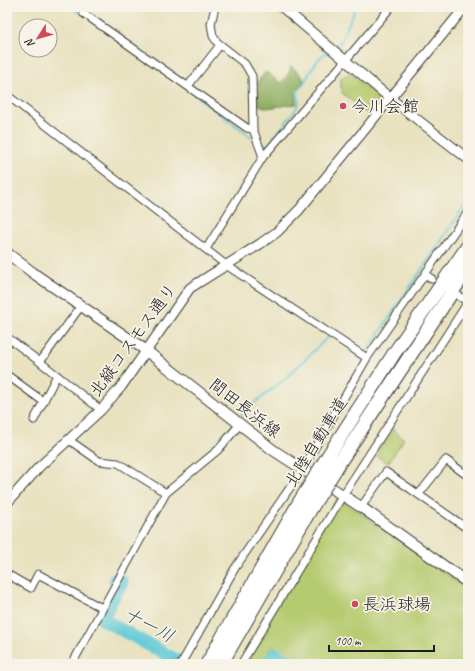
<svg xmlns="http://www.w3.org/2000/svg" width="475" height="671" viewBox="0 0 475 671" font-family="Caveat,'Klee One',sans-serif">
  <style>
    .green { fill: #b6cb70; stroke: #697446 }
    .forest { fill: #90af62; stroke: #56663f }
    .lines { fill: none; stroke-linecap: round; stroke-linejoin: round }
    .stream { stroke: #5cc8d4; stroke-width: 2 }
    .river { stroke: #5cc8d4; stroke-width: 13 }
    .minor-casing { stroke: #3b3a35; stroke-width: 9 }
    .tertiary-casing { stroke: #3b3a35; stroke-width: 11 }
    .secondary-casing { stroke: #3b3a35; stroke-width: 12 }
    .motorway-casing { stroke: #3b3a35; stroke-width: 15 }
    .minor { stroke: #fff; stroke-width: 7 }
    .tertiary { stroke: #fff; stroke-width: 9 }
    .secondary { stroke: #fff; stroke-width: 10 }
    .motorway { stroke: #fff; stroke-width: 13 }
    .motorway-bridge-casing { stroke: #3b3a35; stroke-width: 15; stroke-linecap: butt }
    .motorway-bridge { stroke: #fff; stroke-width: 13 }
    .poi-dot { fill: #d1495b; stroke: #f7f3e8; stroke-width: 1.5 }
    .labels { text-anchor: middle; dominant-baseline: central; stroke-width: 3.5; stroke-linejoin: round; paint-order: stroke }
    .poi-label { font-size: 17px; fill: #1c1c1c; stroke: #f7f3e8; text-anchor: start }
    .street-label { font-size: 17px; fill: #1c1c1c; stroke: #f7f3e8 }
    .water-label { font-size: 18px; font-style: italic; fill: #32585c; stroke: #f7f3e8 }
  </style>
  <rect width="100%" height="100%" fill="#f7f3e8"/>
  <filter id="ink" filterUnits="userSpaceOnUse"><feTurbulence type="fractalNoise" baseFrequency=".025" numOctaves="2"/><feDisplacementMap in="SourceGraphic" scale="8" xChannelSelector="R" yChannelSelector="G"/><feConvolveMatrix kernelMatrix="1 2 1 2 8 2 1 2 1" color-interpolation-filters="sRGB"/></filter>
  <filter id="wash" filterUnits="userSpaceOnUse"><feTurbulence type="fractalNoise" baseFrequency=".012" numOctaves="4" result="noise"/><feDisplacementMap in="SourceGraphic" scale="16" xChannelSelector="R" yChannelSelector="G"/><feGaussianBlur stdDeviation="0.9" result="paint"/><feColorMatrix in="noise" values="0 0 0 0 0 0 0 0 0 0 0 0 0 0 0 0 0 1.4 0 .05"/><feComposite in="paint" operator="in"/></filter>
  <g filter="url(#wash)">
    <rect width="100%" height="100%" fill="#e8e2c0"/>
    <path class="green" d="M350,73L378,97L377,103L370,113L365,112L341,92L343,90L341,88V78Z
      M392,429L404,439L388,463L375,455Z
      M338,497L468,590V664H303L272,646L261,664L246,657Z"/>
    <path class="forest" d="M291,66L302,76L304,81L296,93V104L268,108L258,105V81L266,72L281,83L289,73Z"/>
    <g class="lines">
      <path class="stream" d="M70,7L79,13
        M334,48L340,43L356,7
        M194,95L254,139
        M260,143L268,145L271,142L296,109L299,101L297,92C308,80 315,57 329,51
        M349,350L361,359L362,358
        M365,354L468,201
        M239,418L247,409L285,379L329,336L330,337
        M196,464L234,424"/>
      <path class="river" d="M115,579L122,582L102,619L176,660L174,664
        M267,664L275,654L297,664"/>
    </g>
  </g>
  <g filter="url(#ink)">
    <g class="lines">
      <g class="minor-casing">
        <path id="minor" d="M215,7L211,24L213,36L217,42L245,64L252,76L253,129L263,157
          M83,13L247,128L253,129
          M188,86L220,45
          M7,95L226,265L367,358
          M206,249L263,157L391,7
          M425,274L432,279
          M459,296L468,302
          M7,337L40,362L81,306
          M40,362L101,410
          M7,375L44,402
          M34,420L57,375
          M69,440L99,461L118,463L166,493
          M419,494L446,460L468,476
          M361,507L386,472L468,529
          M7,574L31,588L38,574L102,608
          M72,664L166,493L218,450L240,424
          M181,664L235,568L302,470L367,358L468,212
          M241,664L343,495L468,302"/>
      </g>
      <g class="tertiary-casing">
        <path id="tertiary" d="M282,7L391,99L468,159
          M7,503L39,467L101,410L121,387L190,288L260,244L277,232L299,210L465,7"/>
      </g>
      <g class="secondary-casing">
        <path id="secondary" d="M7,253L36,275L144,349L273,450L361,507L468,583"/>
      </g>
      <g class="motorway-casing">
        <path id="motorway" d="M330,453L395,352L468,246
          M341,460L468,268
          M207,664L299,503
          M221,664L310,510"/>
      </g>
      <use href="#minor" class="minor"/>
      <use href="#tertiary" class="tertiary"/>
      <use href="#secondary" class="secondary"/>
      <use href="#motorway" class="motorway"/>
      <g class="motorway-bridge-casing">
        <path id="motorway-bridge" d="M299,503L330,453
          M310,510L341,460"/>
      </g>
      <use href="#motorway-bridge" class="motorway-bridge"/>
    </g>
  </g>
  <g class="poi-dot">
    <circle cx="343" cy="106" r="4"/>
    <circle cx="355" cy="604" r="4"/>
  </g>
  <g class="labels">
    <g class="poi-label">
      <text x="351" y="106">今川会館</text>
      <text x="363" y="604">長浜球場</text>
    </g>
    <g class="street-label">
      <text transform="translate(133 340) rotate(-54)">北縦コスモス通り</text>
      <text transform="translate(245 408) rotate(38)">間田長浜線</text>
      <text transform="translate(316 442) rotate(-58)">北陸自動車道</text>
    </g>
    <g class="water-label">
      <text transform="translate(149 625) rotate(28)">十一川</text>
    </g>
  </g>
  <rect width="475" height="671" fill="none" stroke="#f7f3e8" stroke-width="24"/>
  <g transform="translate(38 38) rotate(233)"><circle r="19" fill="#f7f3e8" stroke="#9f9d96"/>
  <path d="M0-3L7 15L0 10L-7 15Z" fill="#d1495b"/>
  <text y="-6" font-size="11" font-weight="bold" text-anchor="middle" fill="#1c1c1c">N</text>
  </g>
  <path d="M329 645v6h105v-6" fill="none" stroke="#1c1c1c" stroke-width="2"/>
  <text x="335" y="645" font-size="12" fill="#1c1c1c" stroke="#f7f3e8" stroke-width="3" paint-order="stroke">100 m</text>
</svg>
